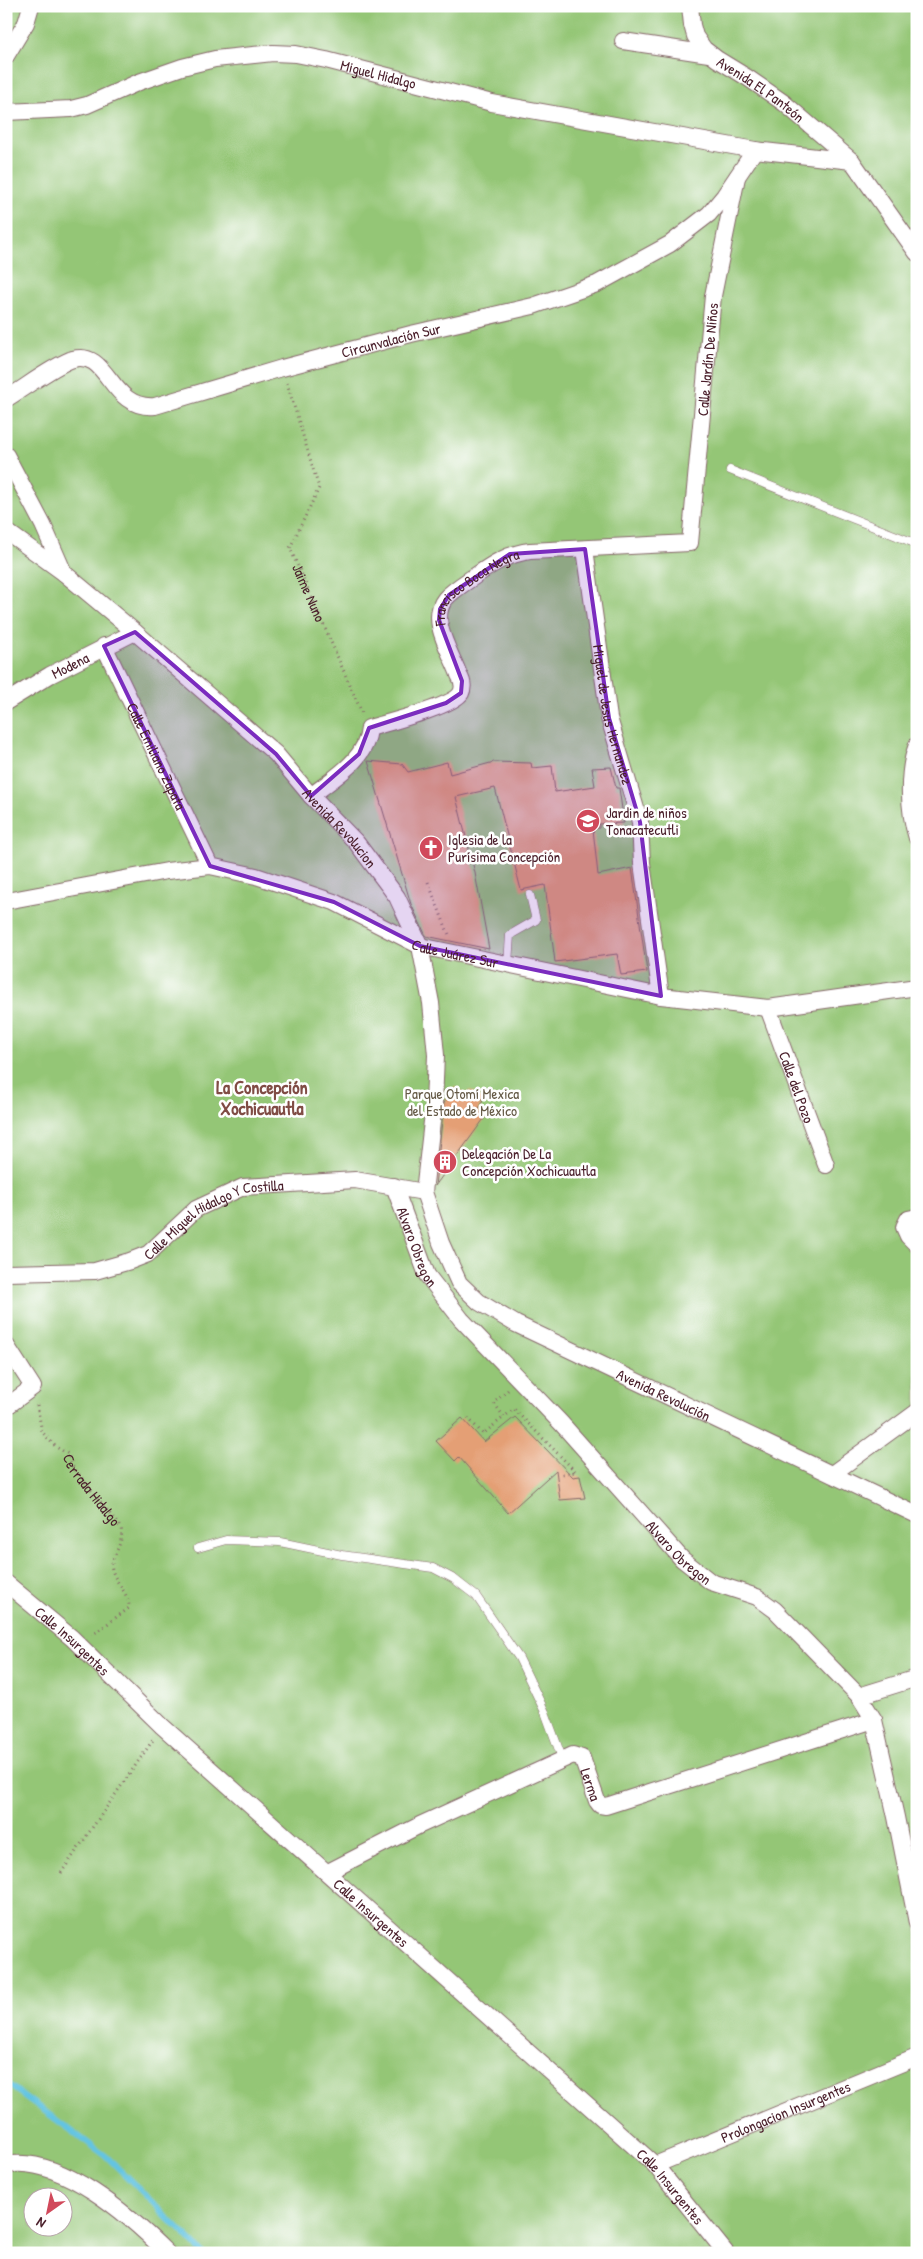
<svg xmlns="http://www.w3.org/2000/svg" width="923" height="2259" viewBox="0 0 923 2259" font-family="'Patrick Hand',sans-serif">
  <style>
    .green { fill: #94c676; stroke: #6f7250; fill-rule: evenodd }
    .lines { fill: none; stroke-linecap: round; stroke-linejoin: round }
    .stream { stroke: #64c4e2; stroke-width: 5.5 }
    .building { fill: #e49f74 }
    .lane-casing { stroke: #866769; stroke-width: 9 }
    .street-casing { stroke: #866769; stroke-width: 18 }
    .path { stroke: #866769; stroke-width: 3; stroke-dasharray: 1 4; stroke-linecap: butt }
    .lane { stroke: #fff; stroke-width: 8 }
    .street { stroke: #fff; stroke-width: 16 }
    .marked { fill: #7b2cbf; fill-opacity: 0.2; stroke: #7b2cbf; stroke-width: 4; stroke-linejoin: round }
    .labels { text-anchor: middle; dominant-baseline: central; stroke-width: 5; stroke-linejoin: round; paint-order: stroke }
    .street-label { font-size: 15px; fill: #4a1f2b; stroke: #fff }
    .poi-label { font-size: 15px; fill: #4a1f2b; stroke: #fff; text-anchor: start }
    .park-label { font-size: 15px; fill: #645945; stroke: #fff }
    .quarter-label { font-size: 18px; font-weight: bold; fill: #804c45; stroke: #fff }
  </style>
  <rect width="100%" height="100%" fill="#fff"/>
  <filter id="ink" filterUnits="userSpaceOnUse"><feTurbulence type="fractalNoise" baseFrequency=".02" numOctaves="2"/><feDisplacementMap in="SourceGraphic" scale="10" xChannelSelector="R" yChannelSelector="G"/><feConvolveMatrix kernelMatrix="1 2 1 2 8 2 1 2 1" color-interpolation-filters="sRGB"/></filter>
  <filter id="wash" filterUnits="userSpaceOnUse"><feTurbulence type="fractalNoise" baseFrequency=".0096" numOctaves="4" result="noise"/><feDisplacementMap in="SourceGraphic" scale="20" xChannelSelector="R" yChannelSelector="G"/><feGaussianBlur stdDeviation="1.12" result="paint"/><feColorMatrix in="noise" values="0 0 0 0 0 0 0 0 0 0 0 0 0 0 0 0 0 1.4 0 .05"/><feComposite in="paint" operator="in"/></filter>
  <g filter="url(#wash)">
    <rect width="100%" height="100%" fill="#f4eedb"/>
    <path class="green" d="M6,6H917V2253H6ZM32,2196H62V2226H32Z"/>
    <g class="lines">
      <path class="stream" d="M6,2083L106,2156L203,2253"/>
    </g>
    <g id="blocks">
      <path class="building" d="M368,761L402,764L408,772L447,762L450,774L494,762L531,763L532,768L552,766L555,792L595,786L592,768L611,767L616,788H619L624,823L599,824V828L593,829L598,875L632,868L647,972L621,975L617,954L555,962L545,885L521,890L495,788L456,797L475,873L489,949L426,936L411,904Z
        M455,1087L467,1094L470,1090L483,1100L478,1111L486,1116L435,1186L444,1103Z
        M515,1417L573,1477L580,1476L585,1498L560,1500L556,1470L508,1513L459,1457L455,1461L436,1441L462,1418L484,1442Z"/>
    </g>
  </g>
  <g filter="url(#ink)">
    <use href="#blocks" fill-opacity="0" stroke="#866769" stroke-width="1"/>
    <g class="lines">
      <g class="lane-casing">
        <path id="lane" d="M730,470L917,544
          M508,964L510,935L536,920L530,895
          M198,1548L226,1540L280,1542L342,1555L433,1568L454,1579L476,1596L519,1658L545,1712L562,1758"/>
      </g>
      <g class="street-casing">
        <g id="street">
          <path id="s3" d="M690,6L692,25L695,36L704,49L717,59L748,78L784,103L852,161L917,253"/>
          <path d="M623,41L709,54"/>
          <path d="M6,56L26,23L31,6"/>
          <path id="s4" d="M6,112L71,109L87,105L139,82L182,67L215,59L273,53L296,54L326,60L492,103L755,150L852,161"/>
          <path id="s5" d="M6,399C23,389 56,364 73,359C109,349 109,410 155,406L282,368L411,334L533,306L597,284L670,244L709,214L724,196L755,150"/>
          <path d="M6,455L43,525L64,573"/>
          <path id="s6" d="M6,531L64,573L135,632L276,754L311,796L356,842L397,897L420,946L431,1003L436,1055L434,1104L424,1192L441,1243L459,1283L479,1302L516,1324L917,1515"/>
          <path id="s7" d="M585,549L609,718L640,822L642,863L661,996"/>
          <path id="s8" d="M104,646L210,866"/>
          <path id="s9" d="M6,702L50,675L135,632"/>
          <path d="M917,745C907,772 908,810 917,838"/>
          <path id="s10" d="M311,796C333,778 367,760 369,728C386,723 454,706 461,693C464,687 462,680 459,675C452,654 428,620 445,599C452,591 463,584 472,578C491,565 506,554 530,551L690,543L713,296L737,177"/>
          <path id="s11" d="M6,901L167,871L210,866L256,876L334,902L420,946L661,996L768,1008L917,987"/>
          <path id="s12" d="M768,1008L826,1165"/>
          <path id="s13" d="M394,1186L427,1275L461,1319L561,1423L682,1559L711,1582L757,1597L775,1610L859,1696L874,1720L896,1817L917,1923"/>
          <path d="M917,1217L908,1219L904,1227L908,1236L917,1245"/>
          <path id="s14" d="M6,1273L95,1271L130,1261L148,1254L196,1209L243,1187L355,1180L424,1192"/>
          <path d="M6,1345L33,1387L6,1407"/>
          <path d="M832,1474L917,1412"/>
          <path id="s15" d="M6,1583L72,1638L162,1726L655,2165L726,2253"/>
          <path d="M859,1696L917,1678"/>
          <path id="s16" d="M328,1872L420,1825L573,1755L582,1758L597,1801L600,1805L606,1806L874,1720"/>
          <path d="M6,2165C60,2154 131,2217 167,2253"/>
          <path id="s17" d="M655,2165L917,2057"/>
        </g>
      </g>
      <g class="path">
        <path id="s1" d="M287,383L319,488L290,548L362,713"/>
        <path d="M428,882L449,935"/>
        <path d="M508,1390L494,1403L504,1417L514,1409L576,1472L561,1474"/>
        <path id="s2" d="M37,1405L42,1432L56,1447L68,1454L73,1467L121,1528C125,1545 109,1558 112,1569C115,1583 130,1594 129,1608L92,1635"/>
        <path d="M468,1418L483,1434L504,1417"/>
        <path d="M61,1873L153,1740"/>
      </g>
      <use href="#lane" class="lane"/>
      <use href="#street" class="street"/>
    </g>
  </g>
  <path class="marked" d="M585,549L609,718L640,822L661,996L420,946L334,902L210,866L104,646L135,632L276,754L311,796L359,754L369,728L446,703L461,693L462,681L439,620L440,609L449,595L510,554Z"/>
  <defs>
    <g id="school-disc" transform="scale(1.25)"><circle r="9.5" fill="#d1495b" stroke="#fff"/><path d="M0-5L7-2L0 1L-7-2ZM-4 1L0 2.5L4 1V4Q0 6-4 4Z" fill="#fff"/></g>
    <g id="church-disc" transform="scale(1.25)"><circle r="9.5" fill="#d1495b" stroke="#fff"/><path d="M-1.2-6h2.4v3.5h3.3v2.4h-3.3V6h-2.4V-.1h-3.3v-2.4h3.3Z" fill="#fff"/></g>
    <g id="building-disc" transform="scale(1.25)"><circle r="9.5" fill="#d1495b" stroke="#fff"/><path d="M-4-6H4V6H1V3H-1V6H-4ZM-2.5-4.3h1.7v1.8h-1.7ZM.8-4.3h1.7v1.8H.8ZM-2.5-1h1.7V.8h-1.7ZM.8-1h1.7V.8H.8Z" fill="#fff"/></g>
  </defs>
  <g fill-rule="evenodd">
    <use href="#school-disc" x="588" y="821"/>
    <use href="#church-disc" x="431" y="848"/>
    <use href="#building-disc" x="445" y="1162"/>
  </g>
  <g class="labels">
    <g class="street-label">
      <text stroke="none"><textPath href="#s4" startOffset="384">Miguel Hidalgo</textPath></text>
      <text stroke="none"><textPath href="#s3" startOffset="116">Avenida El Panteón</textPath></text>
      <text stroke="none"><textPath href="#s5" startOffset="424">Circunvalación Sur</textPath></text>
      <text stroke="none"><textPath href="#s10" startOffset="735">Calle Jardín De Niños</textPath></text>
      <text stroke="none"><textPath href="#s1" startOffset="225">Jaime Nuno</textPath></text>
      <text stroke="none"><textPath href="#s10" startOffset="321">Francisco Boca Negra</textPath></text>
      <text stroke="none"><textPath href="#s9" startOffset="74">Modena</textPath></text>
      <text stroke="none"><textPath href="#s7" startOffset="168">Miguel de Jesus Hernandez</textPath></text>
      <text stroke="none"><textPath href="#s8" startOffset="122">Calle Emiliano Zapata</textPath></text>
      <text stroke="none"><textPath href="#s6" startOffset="448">Avenida Revolucion</textPath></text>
      <text stroke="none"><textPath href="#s11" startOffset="469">Calle Juárez Sur</textPath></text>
      <text stroke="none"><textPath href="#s12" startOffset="84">Calle del Pozo</textPath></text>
      <text stroke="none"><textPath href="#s14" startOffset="222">Calle Miguel Hidalgo Y Costilla</textPath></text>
      <text stroke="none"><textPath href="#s13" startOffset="65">Alvaro Obregon</textPath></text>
      <text stroke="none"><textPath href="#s6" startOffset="1172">Avenida Revolución</textPath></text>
      <text stroke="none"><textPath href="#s2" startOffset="105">Cerrada Hidalgo</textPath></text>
      <text stroke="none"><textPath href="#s13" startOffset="470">Alvaro Obregon</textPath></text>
      <text stroke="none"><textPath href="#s15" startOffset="88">Calle Insurgentes</textPath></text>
      <text stroke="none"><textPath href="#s16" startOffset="309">Lerma</textPath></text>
      <text stroke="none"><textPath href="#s15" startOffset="492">Calle Insurgentes</textPath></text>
      <text stroke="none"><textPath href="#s17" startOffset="141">Prolongacion Insurgentes</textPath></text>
      <text stroke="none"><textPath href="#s15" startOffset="898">Calle Insurgentes</textPath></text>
    </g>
    <g class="poi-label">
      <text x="606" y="812">Jardin de niños<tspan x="606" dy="17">Tonacatecutli</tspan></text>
      <text x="448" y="839">Iglesia de la<tspan x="448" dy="17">Purísima Concepción</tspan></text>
      <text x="462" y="1153">Delegación De La<tspan x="462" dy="17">Concepción Xochicuautla</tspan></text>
    </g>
    <g class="park-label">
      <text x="462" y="1093">Parque Otomí Mexica<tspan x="462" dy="17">del Estado de México</tspan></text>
    </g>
    <g class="quarter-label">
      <text x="262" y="1087">La Concepción<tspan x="262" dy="21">Xochicuautla</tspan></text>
    </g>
  </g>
  <rect width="923" height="2259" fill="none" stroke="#fff" stroke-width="25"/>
  <g transform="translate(48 2212) rotate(213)"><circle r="24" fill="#ffffff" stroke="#b7a5aa"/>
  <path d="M0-4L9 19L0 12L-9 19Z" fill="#d1495b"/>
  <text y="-8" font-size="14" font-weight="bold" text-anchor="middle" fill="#4a1f2b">N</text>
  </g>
</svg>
